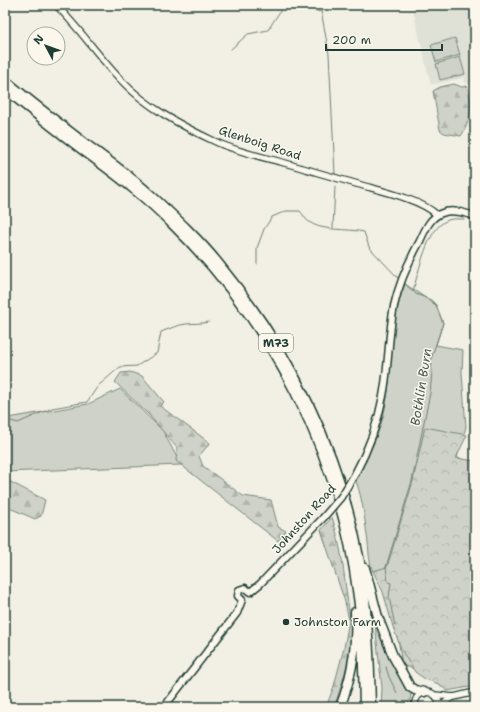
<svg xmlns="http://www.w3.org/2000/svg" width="480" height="712" viewBox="0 0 480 712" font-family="'Shantell Sans',sans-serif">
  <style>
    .built { fill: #e0e1d6 }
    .grass { fill: #cfd2c8; stroke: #77887e }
    .forest { fill: url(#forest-firs); stroke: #77887e }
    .park { fill: url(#park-crowns); stroke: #77887e }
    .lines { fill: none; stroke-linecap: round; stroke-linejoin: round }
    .stream { stroke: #6e7f75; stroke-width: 1 }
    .tertiary-casing { stroke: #1f3d34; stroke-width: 8 }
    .secondary-casing { stroke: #1f3d34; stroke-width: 9 }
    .motorway-casing { stroke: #1f3d34; stroke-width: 11 }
    .tertiary { stroke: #fbf7ec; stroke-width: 5.5 }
    .secondary { stroke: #fbf7ec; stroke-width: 6 }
    .motorway { stroke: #fbf7ec; stroke-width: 8 }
    .secondary-bridge-casing { stroke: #1f3d34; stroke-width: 9; stroke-linecap: butt }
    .secondary-bridge { stroke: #fbf7ec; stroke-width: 6 }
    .poi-dot { fill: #1f3d34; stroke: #fbf7ec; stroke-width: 1.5 }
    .labels { text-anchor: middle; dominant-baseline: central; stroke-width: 3; stroke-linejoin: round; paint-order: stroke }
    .shield { fill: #fbf7ec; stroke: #61756b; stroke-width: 1 }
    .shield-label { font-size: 11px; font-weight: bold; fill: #1f3d34 }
    .street-label { font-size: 12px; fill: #1f3d34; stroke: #fbf7ec }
    .poi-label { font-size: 12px; fill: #1f3d34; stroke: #fbf7ec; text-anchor: start }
    .water-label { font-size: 13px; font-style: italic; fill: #465e55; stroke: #fbf7ec }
  </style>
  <defs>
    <pattern id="forest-firs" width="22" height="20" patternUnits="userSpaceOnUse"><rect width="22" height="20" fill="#cfd2c8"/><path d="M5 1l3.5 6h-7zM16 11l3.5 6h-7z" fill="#b1b5ac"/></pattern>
    <pattern id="park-crowns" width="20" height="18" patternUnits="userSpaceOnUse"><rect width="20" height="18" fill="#cfd2c8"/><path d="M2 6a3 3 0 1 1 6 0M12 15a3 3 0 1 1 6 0" fill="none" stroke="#b1b5ac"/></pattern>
  </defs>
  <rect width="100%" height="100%" fill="#f2f0e5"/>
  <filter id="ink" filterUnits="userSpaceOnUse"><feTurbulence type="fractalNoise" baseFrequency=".025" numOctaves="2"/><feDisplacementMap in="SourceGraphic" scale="8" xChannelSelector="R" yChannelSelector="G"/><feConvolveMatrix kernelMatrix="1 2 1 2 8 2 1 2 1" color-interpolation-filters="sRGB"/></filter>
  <g filter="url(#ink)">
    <path class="built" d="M415,5H472L474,85L465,83L464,78L431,85L413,11Z"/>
    <path class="grass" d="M455,38L460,55L436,62L431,45Z
      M460,57L465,74L440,80L436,64Z
      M405,284L436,305L443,323L436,345L463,350L462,373L466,427L457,458L475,462L426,673L402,665L392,598L385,568L373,571C369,562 369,553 368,543C365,522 363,500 356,481C369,455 383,427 387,398C393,361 390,319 405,284Z
      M120,389L163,431L181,465L5,472V416L9,418L88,404Z
      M375,624L400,678L411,694L410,700L406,707H381L382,688Z"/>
    <path class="forest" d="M454,84L462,87L467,86C473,101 471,122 461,136L444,133L440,130L433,91L440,87Z
      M130,372L142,376L164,402L160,406L210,443L199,456L203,466L243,496L271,500L278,527L286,531L278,541L176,461L177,448L150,416L115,382L121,373Z
      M5,479L45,500L41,516L35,519L5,506Z
      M332,517C340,542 343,564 346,589C348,606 352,622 351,638C349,662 342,685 334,707H326L334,686L344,648L349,620L345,602L321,530Z"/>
    <path class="park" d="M425,427L467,435L456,458L475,461V686L447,691L439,684L425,679L415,672L402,651L393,627L383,592L373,571L387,567L413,481Z"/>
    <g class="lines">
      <path class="stream" d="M302,5L320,12
        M320,5L329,54L335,174
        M231,49L248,34L268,30L284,5
        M470,220L475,221
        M333,228L335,187
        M257,264V248L264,229L272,217L286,211H300C303,214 305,219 308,221C320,232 348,228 364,232L369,247L399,279
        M413,290C419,272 427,229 446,221C451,218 458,219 464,219
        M5,421H11L18,423L52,408L87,402L98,386L120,367L137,366L157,353L161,332C169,329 177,325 186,324C194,323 200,324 209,322
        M395,626L389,597L391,583L388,582L386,567L412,481L430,393L432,372L431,359L443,323L436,305L431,300L416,294L403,282
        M386,667L389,677L397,693"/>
      <g class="tertiary-casing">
        <path id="tertiary" d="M56,5C80,29 98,56 121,80C146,107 182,126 214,141C235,151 258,156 281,162C310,170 339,179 368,187C387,192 423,201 437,215
          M435,695L454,697L475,692
          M415,707C413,688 440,687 439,707
          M439,707L453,697"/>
      </g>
      <g class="secondary-casing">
        <path id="secondary" d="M355,474C368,450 378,423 383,396C389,366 388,336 394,306C399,283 409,261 420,241C425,230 430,217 442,213C452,209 465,213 475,216
          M250,592L260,584L323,518
          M242,600L238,596L239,590L245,588L250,592
          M164,707L237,613L242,600"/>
      </g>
      <g class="motorway-casing">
        <path id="motorway" d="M5,80C31,102 59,123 86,144C109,161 132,177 152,196C176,218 200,240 219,264C290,351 340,452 360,562C368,610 370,659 371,707
          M5,89C28,108 52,127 76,145C109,170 143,194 172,224C271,321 339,452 357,590C363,629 363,668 364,707
          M365,568L378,617L393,656L410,687L415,690L424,692
          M340,707C352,677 357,644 355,612"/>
      </g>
      <use href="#tertiary" class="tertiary"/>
      <use href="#secondary" class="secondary"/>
      <use href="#motorway" class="motorway"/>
      <g class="secondary-bridge-casing">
        <path id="secondary-bridge" d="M323,518L341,497L355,474"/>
      </g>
      <use href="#secondary-bridge" class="secondary-bridge"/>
    </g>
  </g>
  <circle class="poi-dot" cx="286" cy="622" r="4"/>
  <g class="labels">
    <rect class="shield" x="259" y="334" width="34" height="18" rx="3"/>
    <g class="shield-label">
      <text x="276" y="343">M73</text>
    </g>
    <g class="street-label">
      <text transform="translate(260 143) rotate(18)">Glenboig Road</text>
      <text transform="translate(304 519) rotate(-48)">Johnston Road</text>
    </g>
    <g class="poi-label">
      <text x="294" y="622">Johnston Farm</text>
    </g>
    <g class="water-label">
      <text transform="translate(421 387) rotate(-81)">Bothlin Burn</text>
    </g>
  </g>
  <rect width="480" height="712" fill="none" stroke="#fbf7ec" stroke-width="20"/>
  <rect x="10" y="10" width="460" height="692" fill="none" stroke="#1f3d34" stroke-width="1.5" filter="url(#ink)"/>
  <g transform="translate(46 46) rotate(311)"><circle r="19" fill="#fbf7ec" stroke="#a3ada2"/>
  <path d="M0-3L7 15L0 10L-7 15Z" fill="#1f3d34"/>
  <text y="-6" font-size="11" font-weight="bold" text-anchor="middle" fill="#1f3d34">N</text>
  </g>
  <path d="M326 44v6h116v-6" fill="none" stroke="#1f3d34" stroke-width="2"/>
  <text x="332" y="44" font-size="12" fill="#1f3d34" stroke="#fbf7ec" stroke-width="3" paint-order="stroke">200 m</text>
</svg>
